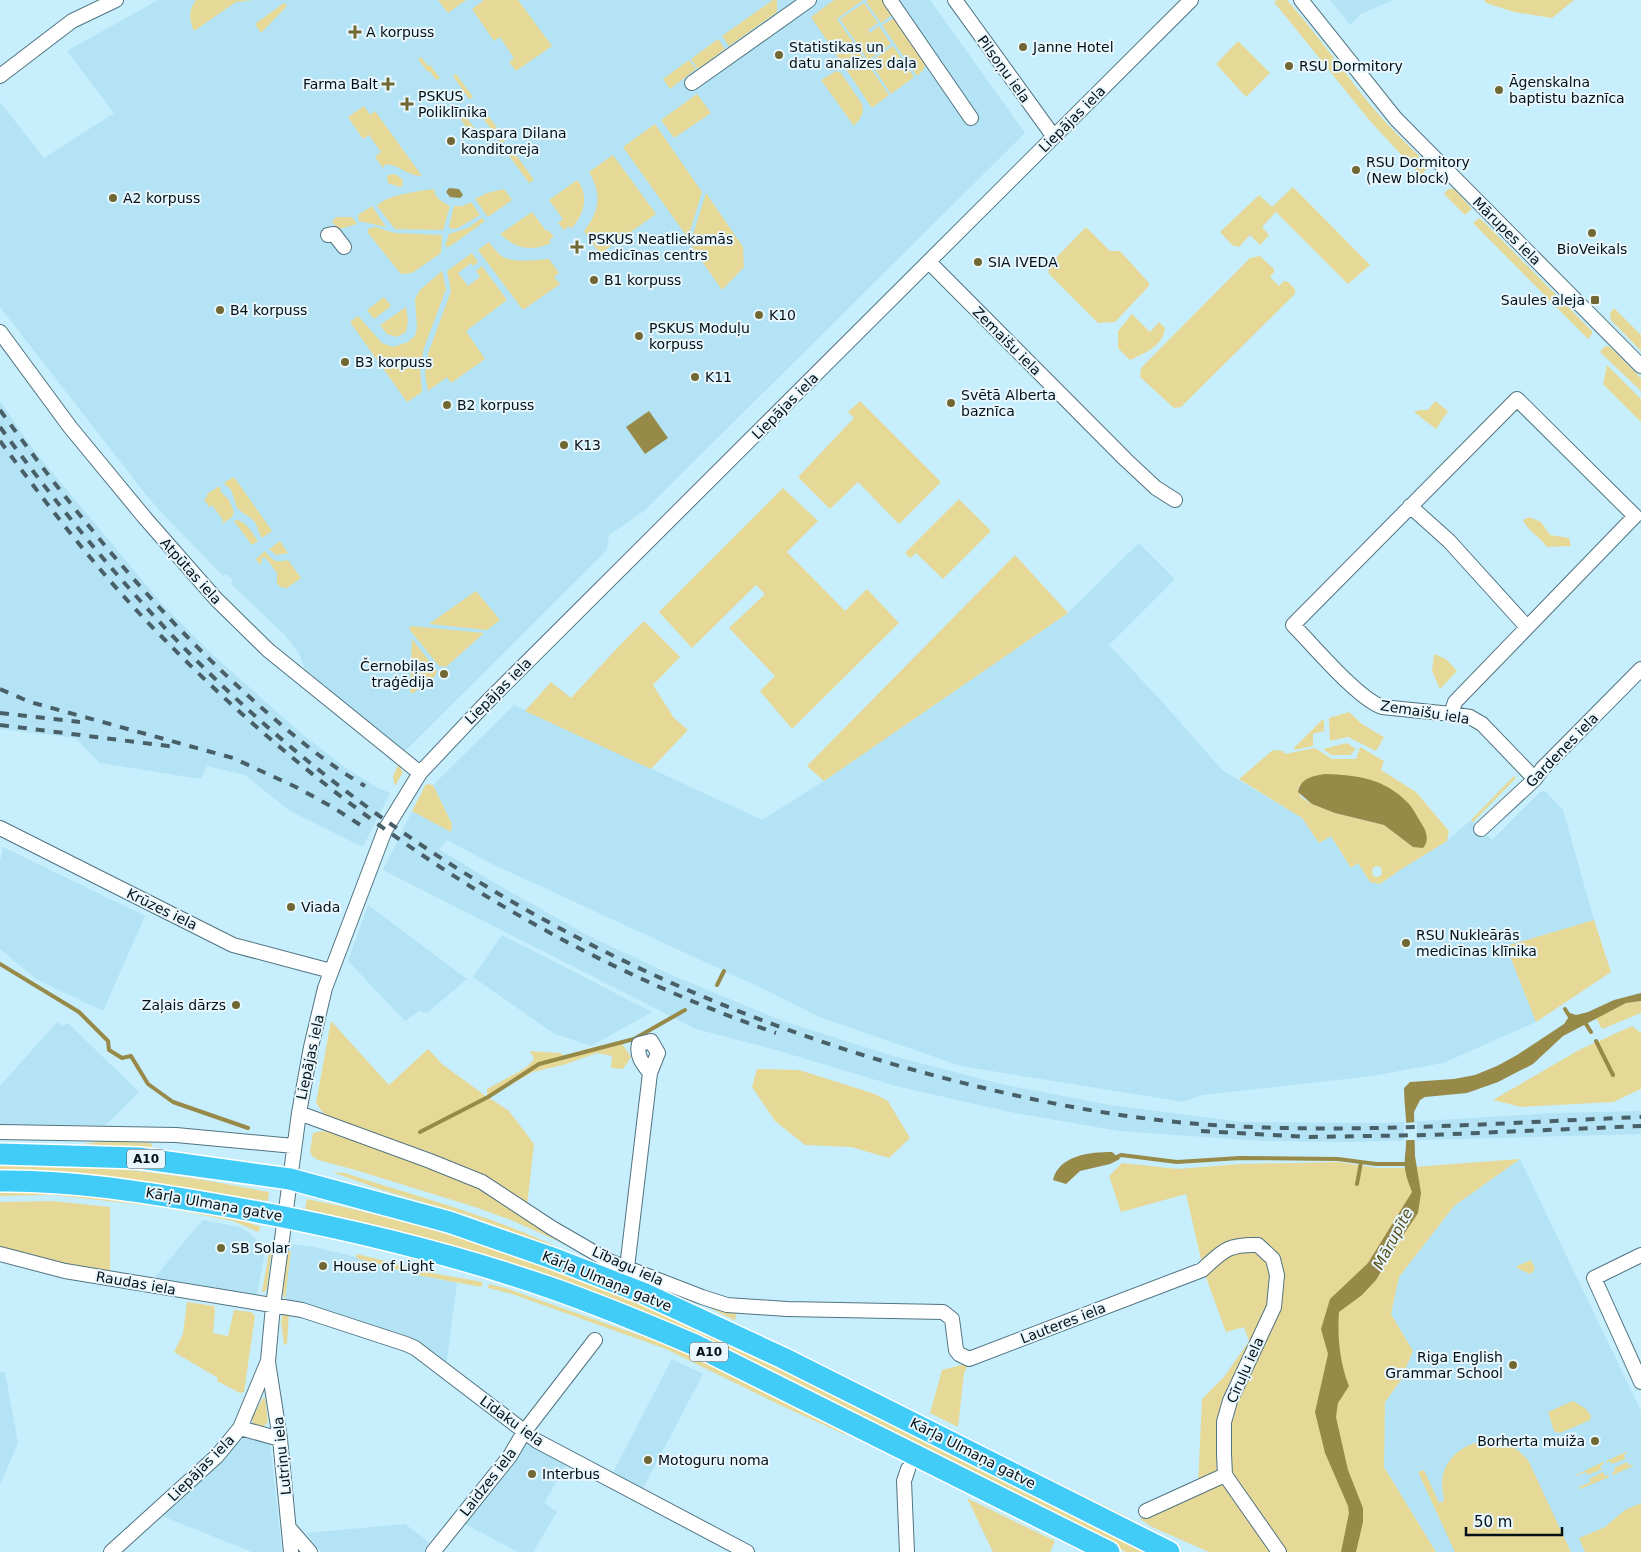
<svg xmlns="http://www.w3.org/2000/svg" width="1641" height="1552" viewBox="0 0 1641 1552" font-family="'DejaVu Sans',sans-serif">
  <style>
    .built { fill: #b3e3f4 }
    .green { fill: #e6d997; fill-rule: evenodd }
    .water { fill: #978a49 }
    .pier { fill: #c7eefd }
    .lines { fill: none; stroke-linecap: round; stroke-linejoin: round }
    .stream { stroke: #978a49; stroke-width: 4 }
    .minor-casing { stroke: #517481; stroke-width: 16 }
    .highway-casing { stroke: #fff; stroke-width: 24 }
    .minor { stroke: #fff; stroke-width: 14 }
    .highway { stroke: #41ccf7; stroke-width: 21 }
    .rail { stroke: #495f68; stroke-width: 4; stroke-dasharray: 9 9; stroke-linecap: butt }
    .poi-dot { fill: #716733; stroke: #e8f7fd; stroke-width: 2 }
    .labels { text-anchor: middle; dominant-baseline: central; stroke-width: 4; stroke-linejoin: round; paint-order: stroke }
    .shield { fill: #e8f7fd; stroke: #48555b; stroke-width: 1 }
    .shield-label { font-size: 12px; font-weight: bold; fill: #031015 }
    .poi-label { font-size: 14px; fill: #031015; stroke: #e8f7fd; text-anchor: start }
    .street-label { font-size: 14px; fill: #031015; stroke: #e8f7fd }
    .water-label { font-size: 15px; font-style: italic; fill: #594f1d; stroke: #e8f7fd }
  </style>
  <rect width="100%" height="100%" fill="#c7eefd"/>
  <path class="built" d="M158,0H930L1025,133L644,511L609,535L607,550L405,751L356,712L305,669L298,652L285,635L231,584L233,581L227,574L223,576L163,514L147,496L0,307V102L44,158L114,113L67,51Z
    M1330,0H1393L1361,14L1350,25Z
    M0,401L32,448L55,476L163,605L214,656L302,734L343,766L376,787L390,793L363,847L290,811L245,775L207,766L201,779L100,763L75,738L0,729Z
    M1139,543L1175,579L1109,645L1165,705L1222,770L1302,818L1319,843L1331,836L1350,867L1358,863L1381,884L1400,870L1447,841L1471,820L1492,840L1540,792L1545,791L1563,810L1594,920L1506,946L1536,1022L1443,1063L1372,1076L1202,1095L1184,1102L961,1066L822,1018L755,985L490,863L447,840L439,849L491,881L589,936L676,977L783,1021L893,1056L1005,1085L1110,1105L1242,1122L1389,1123L1555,1113L1641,1111V1134L1347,1142L1263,1141L1119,1131L1010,1112L896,1086L776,1050L696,1029L383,870L412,811L451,832L452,824L433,785L514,705L762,820L824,781L1068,613Z
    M3,847L145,916L103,1011L36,979L0,949V862Z
    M368,905L467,979L427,1013L419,1011L405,1021L348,961Z
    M502,935L652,1012L591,1046L553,1033L473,977Z
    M57,1022L63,1026L68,1023L139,1092L106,1125H0V1086Z
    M1520,1159L1641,1411V1552H1436L1384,1467L1385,1402L1401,1380L1413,1351L1391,1314L1399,1277L1454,1206Z
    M202,1220L240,1227L251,1234L265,1250L257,1295L155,1279L156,1276L198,1225L201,1223Z
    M291,1244L314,1247L348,1255L417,1275L457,1283L446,1367L285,1299L291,1251H288Z
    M672,1359L703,1374L640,1494L610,1478Z
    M0,1372H5L18,1443L0,1485Z
    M247,1437L267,1441L270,1444L282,1552H252L162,1516L240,1440Z
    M528,1443L568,1462L544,1503L557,1512L533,1552H518L461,1522L524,1445Z
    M405,1524L434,1546L429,1552H321L306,1533Z"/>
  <path class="green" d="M196,0H253L236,2L194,31C189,19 188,11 196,0Z
    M438,0H466L448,13Z
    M484,0H518L552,46L516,71L509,62L514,58L500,37L494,41L472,9Z
    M773,0H777V12L729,46L722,36Z
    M834,0H863L837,19L889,95L872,108L811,17Z
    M868,0H884L893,14L881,23L866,2Z
    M1277,0H1287C1316,33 1341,68 1368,102C1386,124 1406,143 1426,163L1427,168L1421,176L1370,121L1274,2Z
    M1484,0H1574L1552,18L1514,12L1486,3Z
    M284,3L287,5L286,7L261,33L255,24Z
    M864,3L878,23L868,30L870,33L879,26L891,44L868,60L840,19Z
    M896,17L925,60C926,68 923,71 917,76L882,25Z
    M718,39L725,49L698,69L691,59Z
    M1238,41L1270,73L1246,97L1216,64Z
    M893,46L914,77L891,94L870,62Z
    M421,57L428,66L430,65L440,78L436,80L430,71L428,72L418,59Z
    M689,60L696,69L670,89L663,79Z
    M836,71L841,73L862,104C865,114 860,119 854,126L821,80Z
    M456,74L473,97L469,99L453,76Z
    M697,94L711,113L674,138L661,120Z
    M364,106L370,115L375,111L422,176C406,176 396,162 385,165L383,168L375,157L381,152L369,135L363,139L348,117Z
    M458,107L479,134L476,136L470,127L467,128L454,110Z
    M484,110L506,140L501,143L479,113Z
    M655,124L702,192L688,238L623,147Z
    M512,149L534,180L529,183L507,153Z
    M613,155L656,214L600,254L584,231C600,211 602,194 589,172Z
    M395,174L402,179L403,186L399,187L388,183L387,177L388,175Z
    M577,180C590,196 584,215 571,229L569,226L564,230L558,223L563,219L549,200Z
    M1293,187L1370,265L1348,284L1276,212L1262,227L1269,235L1260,245L1250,235L1239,247L1232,245L1220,232L1259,195L1272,207Z
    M434,189C435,198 442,202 450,206L443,230L395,229L377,206C385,195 420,191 434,189Z
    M504,189L512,200L488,217L475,199L487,193Z
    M1448,189H1454L1472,209L1465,215L1444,194Z
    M706,193L743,247L744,267L722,290L690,244Z
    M471,202L480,215L458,228L451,229L449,226L454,206H463Z
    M372,206L386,227L359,221L358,215Z
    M532,212L546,231L548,230L554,237L549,240L551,243C531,252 516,249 500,234Z
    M336,217H352L357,224L339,229L332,222Z
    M482,218L485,221L452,245L448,247L445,246L449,234L468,228Z
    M1478,219H1481L1592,331V334L1588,339L1473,223Z
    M375,227L395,233L442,235L441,253L412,273L401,274L368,233V229Z
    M1086,227L1110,251H1120L1149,283V286L1115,322L1098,323L1049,274L1048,266Z
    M489,242C492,246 496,251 500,255C512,264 535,260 549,259L559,273L554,277L560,284L523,310L478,250Z
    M472,253L478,262L473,266L471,263L458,273L468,286L480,277L476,271L482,266L507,300L466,331L485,359L451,383L447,377L428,391L425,374L428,354L451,291L447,271Z
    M1260,256L1274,269V272L1270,277L1279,286L1284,281L1288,282L1295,289V294L1181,407L1174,408L1140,377L1141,368L1250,258Z
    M442,271L446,289L424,348L420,368L422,392L407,402L350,322L358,316L382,343L393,347L408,342L415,336L417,327L415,299L420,290Z
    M384,297L391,306L374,319L367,310Z
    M406,307L408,321L406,332L397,337L387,334L380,325Z
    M1614,308L1641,335V351L1611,320L1610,313Z
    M1132,314L1150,332L1159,322L1165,328C1164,345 1144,354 1130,360L1118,348V331Z
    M1605,346L1610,347L1641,378V391L1600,352Z
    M1607,365L1641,399V422L1603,384Z
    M860,401L941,482L899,524L858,482L830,509L798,477L854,418L848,412Z
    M1435,401L1448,411L1436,429L1414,412L1419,410H1428Z
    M234,477L272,531L262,538C258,532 258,526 254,521C248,514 240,514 236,505C233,497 233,488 225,485V482Z
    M218,487H220L221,492L229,500L234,512L232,517L222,524L223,520L212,505L209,507L204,499L207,497V494Z
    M783,488L818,521L787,552L845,611L867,589L899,623L792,729L760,691L775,676L729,628L765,594L756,585L692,648L659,612Z
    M959,499L991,531L943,579L916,553L910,558L905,553Z
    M1529,517L1541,522L1550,535L1569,538L1571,546L1547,547C1540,537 1528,531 1523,520Z
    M236,520C246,521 252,533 258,541L252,545L234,521Z
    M280,541L288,553L276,555L269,549Z
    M265,551C272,561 276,563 288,560L301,578L287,588L280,587L277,583V573L265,557L262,558L261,564H259L256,559Z
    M1015,555L1068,613L824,781L807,766Z
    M476,591L500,620L487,630L429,624Z
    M644,621L680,657L653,685L674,718L688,730L651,769L525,711L551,682L571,698L619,646Z
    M411,626L484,633L446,667L439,666L409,629Z
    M412,639L437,671L435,676L412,694L410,691Z
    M1434,654L1446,659L1457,671L1440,689L1432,671Z
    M1349,712L1362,724L1384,737L1376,751L1348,737L1330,741L1329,718Z
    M1323,719L1324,721V731L1313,734V746L1295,750L1294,748Z
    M1347,743L1356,749L1350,755H1331L1323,749Z
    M1360,747L1384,761L1381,770L1416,792L1449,831L1447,841L1400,870L1380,884L1370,882L1358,863L1351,868L1331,836L1319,843L1302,818L1239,779L1273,750L1283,751L1285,754L1315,748L1332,759H1356ZM1301,785L1426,844L1413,847L1384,825L1335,813L1312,804L1301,797L1298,788ZM1376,866L1381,867L1382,874L1378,877L1373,876L1372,869Z
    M398,765L403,772L395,786L393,777Z
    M1514,776L1516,778L1473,822L1471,820Z
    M426,784L433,785L452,824L451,832L412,811Z
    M1594,920L1611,972L1536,1022L1506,946Z
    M1641,1001V1013L1602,1029L1596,1018L1626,1003Z
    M331,1021L389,1085L428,1049L442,1064L487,1097V1089L520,1071L528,1066L534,1059L530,1051L560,1053L565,1056L591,1048L621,1042L631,1057L623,1069L611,1068L612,1056L597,1053L563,1065L533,1072L488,1097L509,1111L534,1144L527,1206L458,1164L324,1117V1114L316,1103Z
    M1632,1026L1641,1033V1089L1613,1102L1521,1107L1493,1100L1579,1050Z
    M757,1069L799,1070L875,1094L888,1101L910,1138L889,1158L851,1147L805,1145L775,1121L752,1087Z
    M323,1131L342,1134L469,1182L576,1249L511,1220L475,1207L352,1169L318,1160L312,1156L310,1151L313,1133Z
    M106,1141L149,1143L152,1144L151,1149L83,1144Z
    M1520,1159L1454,1206L1399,1277L1391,1314L1413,1351L1401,1380L1385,1402L1384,1467L1436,1552H1209L1152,1527L1140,1519L1200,1491L1198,1486L1202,1399L1224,1377L1249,1341L1244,1327L1226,1332L1204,1272L1186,1194L1121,1212L1109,1176L1122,1163L1178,1169L1241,1164L1339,1162L1377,1168H1400Z
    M0,1162C42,1164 84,1166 126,1170C174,1174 221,1183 269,1192L268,1201L206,1192L0,1173Z
    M332,1172L345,1173C424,1199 505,1219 579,1258L467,1215L382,1190Z
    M0,1190L91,1193L235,1218L261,1227L258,1232L233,1221L162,1207L53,1195L0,1196Z
    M307,1199C447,1228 581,1275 711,1334L1148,1552H1126L1064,1520L539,1275L470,1250L381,1226L305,1209Z
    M52,1201L110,1207V1272L28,1256L0,1247V1202Z
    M270,1247L272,1248L267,1289L264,1292H262Z
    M288,1251H291L285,1299L282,1292Z
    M357,1254L432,1273L483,1282L481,1287L417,1275L356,1258Z
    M1531,1260L1535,1268L1532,1273L1530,1274L1517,1268V1266Z
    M489,1284L505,1288L673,1347L814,1414L855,1436L844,1434L780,1405L666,1349L512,1294L488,1288Z
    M187,1302L214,1306L215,1310L213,1333L228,1336L234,1310L251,1312L255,1316L244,1392L240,1393L217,1381L218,1378L174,1352L183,1334Z
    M704,1305L737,1312L735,1320H734Z
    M289,1312L287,1344L284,1345L281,1322L283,1313Z
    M785,1348L1127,1517L1126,1521Z
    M965,1364L967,1367L964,1373L958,1427L930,1413L942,1370Z
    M263,1398H265L268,1422L264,1426L258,1427L253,1424L252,1418Z
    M1573,1401L1586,1409L1591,1416L1590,1420L1560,1433L1554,1431L1548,1412Z
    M1490,1440C1507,1442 1516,1447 1528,1460L1571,1552H1455L1418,1472L1424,1470L1439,1503L1444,1501C1444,1496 1442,1490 1442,1485C1442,1457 1466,1442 1490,1440Z
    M1626,1452L1627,1453L1624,1455L1625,1459L1612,1464L1610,1461L1607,1463L1606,1461Z
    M1603,1462L1604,1464L1600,1466L1602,1469L1588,1475L1586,1472L1576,1476V1475Z
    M1627,1462L1629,1466L1632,1464L1633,1466L1613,1475L1612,1473L1615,1471L1614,1468Z
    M1603,1472L1605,1476L1608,1475L1609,1477L1580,1489L1579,1487L1591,1482L1589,1479Z
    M967,1498L1055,1541L1050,1552H993Z
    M1641,1503V1552H1585L1579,1538L1605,1527L1625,1510Z"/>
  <path class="water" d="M449,188L459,189L463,195L460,198L450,197L446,192Z
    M649,411L668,438L645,454L626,427Z
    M1325,774C1357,775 1384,778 1408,803C1413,808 1417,816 1421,823C1426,830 1430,840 1423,848L1413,847L1384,825L1335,813L1312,804L1298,792C1301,778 1312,776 1325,774Z
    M1641,993V1001L1626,1003L1563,1036L1533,1064L1498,1082L1467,1093L1425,1097L1420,1100L1414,1112L1415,1156L1421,1193L1418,1213L1398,1243L1376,1280L1362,1295L1339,1312C1337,1336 1340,1364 1349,1386L1338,1403L1336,1417L1348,1470L1363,1508V1522L1356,1552H1341L1349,1513L1348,1506L1325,1453L1315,1412L1328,1354L1321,1329L1330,1299L1368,1263L1412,1192C1410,1186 1407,1180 1406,1174C1403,1163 1406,1153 1406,1143C1408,1125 1404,1107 1404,1088L1410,1082L1454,1079L1475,1075L1497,1066L1517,1055L1564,1024L1568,1018V1014L1570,1013L1576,1015L1588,1012L1614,1000Z
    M1112,1152L1120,1159L1110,1164L1080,1171L1066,1184L1053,1180C1059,1155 1090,1152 1112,1152Z"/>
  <path class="pier" d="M1417,1122V1140H1404V1123Z"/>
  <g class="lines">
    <path class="stream" d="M0,964L79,1012L108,1041L109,1050L122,1058L131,1056L148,1084L173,1102L248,1128
      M717,985L724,971
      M1565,1009L1570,1017
      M1584,1021L1591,1032
      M1596,1041L1613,1075
      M420,1132L488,1097L539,1064L634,1039L685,1010
      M1117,1157L1121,1155L1177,1162L1240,1158L1338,1159L1376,1164H1408
      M1357,1184L1361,1162"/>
    <g class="minor-casing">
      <path id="minor" d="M890,0L971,118
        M955,0L1054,137
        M1301,0L1396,119L1641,366
        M0,76L72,21L116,0
        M692,83L809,0
        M328,235L334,234L344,247
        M929,262L1126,460L1156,488L1175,500
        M0,332L70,427L145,518L216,599L268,650L420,773
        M1410,506L1449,541L1526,626
        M1451,714L1455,702L1635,516L1517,399L1293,625C1314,646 1357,698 1382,707L1451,714L1470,717L1482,724L1535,779
        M0,828L233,945L331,971
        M1481,829L1535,779L1542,769L1641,669
        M299,1113L430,1161L482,1182L552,1228L609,1261L702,1297L727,1305L787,1309L943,1312L952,1319L956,1350L959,1354L969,1359L1202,1270C1223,1251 1227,1244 1258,1245L1273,1259L1277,1275L1274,1307L1230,1401L1224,1422V1454L1225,1475L1279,1552
        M0,1132L176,1135L294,1146
        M0,1254L65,1271L302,1310L406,1344L415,1348L537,1441L747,1552
        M1641,1255L1594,1278L1641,1382
        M627,1268L650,1073L658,1053L651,1041L639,1044C636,1056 643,1064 650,1073
        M268,1362L280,1439L291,1552
        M240,1428L280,1439
        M1146,1511L1225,1475
        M290,1529L310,1552
        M111,1552L217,1456L240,1428L268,1361L273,1306L299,1113L311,1047L325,988L385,830L420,773L487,702L1191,0
        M433,1552L510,1456L524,1432L595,1340
        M907,1552L904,1481L908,1469"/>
    </g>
    <g class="highway-casing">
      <path id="highway" d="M0,1154L139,1158L290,1179L449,1222L555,1259L643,1293L783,1358L1169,1552
        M0,1181C72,1180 143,1192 214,1204C328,1224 442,1250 551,1288C600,1305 648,1325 695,1345L1109,1552"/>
    </g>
    <use href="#minor" class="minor"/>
    <use href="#highway" class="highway"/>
    <path class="rail" d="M0,410C76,515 157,614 254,701C289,732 324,762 365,786
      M0,427C52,498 107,566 167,630C365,841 627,988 903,1067C1000,1094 1099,1116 1199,1124C1346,1135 1494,1123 1641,1117
      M0,441C51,510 104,579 165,640C336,815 545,953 776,1033
      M0,689L30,702L233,758L298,788L334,808L365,828
      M0,713L80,722
      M0,725L176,747
      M1201,1131L1310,1137L1430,1135L1641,1126"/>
  </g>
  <g class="poi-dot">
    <path d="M352.5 24.5h5v5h5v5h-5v5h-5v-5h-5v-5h5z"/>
    <circle cx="1023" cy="47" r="5"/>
    <circle cx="779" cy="55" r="5"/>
    <circle cx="1289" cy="66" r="5"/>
    <path d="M385.5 76.5h5v5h5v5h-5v5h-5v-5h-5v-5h5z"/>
    <circle cx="1499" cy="90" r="5"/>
    <path d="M404.5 96.5h5v5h5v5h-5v5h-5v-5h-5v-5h5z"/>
    <circle cx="451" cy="141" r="5"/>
    <circle cx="1356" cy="170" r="5"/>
    <circle cx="113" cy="198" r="5"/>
    <circle cx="1592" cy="233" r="5"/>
    <path d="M574.5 239.5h5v5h5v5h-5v5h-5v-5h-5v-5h5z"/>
    <circle cx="978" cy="262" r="5"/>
    <circle cx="594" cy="280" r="5"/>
    <rect x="1590" y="295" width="10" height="10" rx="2.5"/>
    <circle cx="220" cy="310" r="5"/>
    <circle cx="759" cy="315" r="5"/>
    <circle cx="639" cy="336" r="5"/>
    <circle cx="345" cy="362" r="5"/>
    <circle cx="695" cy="377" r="5"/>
    <circle cx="951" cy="403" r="5"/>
    <circle cx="447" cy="405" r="5"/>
    <circle cx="564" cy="445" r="5"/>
    <circle cx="444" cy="674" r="5"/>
    <circle cx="291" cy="907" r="5"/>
    <circle cx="1406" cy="943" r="5"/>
    <circle cx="236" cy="1005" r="5"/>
    <circle cx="221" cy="1248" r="5"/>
    <circle cx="323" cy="1266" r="5"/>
    <circle cx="1513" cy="1365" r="5"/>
    <circle cx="1595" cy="1441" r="5"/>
    <circle cx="648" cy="1460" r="5"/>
    <circle cx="532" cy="1474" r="5"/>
  </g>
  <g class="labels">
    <g class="shield">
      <rect x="127" y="1149.5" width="38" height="19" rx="4"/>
      <rect x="690" y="1342.5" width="38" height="19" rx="4"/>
    </g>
    <g class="shield-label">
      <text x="146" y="1159">A10</text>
      <text x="709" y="1352">A10</text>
    </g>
    <g class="poi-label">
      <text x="366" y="32">A korpuss</text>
      <text x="789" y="47">Statistikas un<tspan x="789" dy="16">datu analīzes daļa</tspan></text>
      <text x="1033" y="47">Janne Hotel</text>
      <text x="1299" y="66">RSU Dormitory</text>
      <text x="1509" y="82">Āgenskalna<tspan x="1509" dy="16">baptistu baznīca</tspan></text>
      <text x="378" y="84" text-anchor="end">Farma Balt</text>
      <text x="418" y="96">PSKUS<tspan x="418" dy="16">Poliklīnika</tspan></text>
      <text x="461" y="133">Kaspara Dilana<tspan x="461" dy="16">konditoreja</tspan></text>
      <text x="1366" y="162">RSU Dormitory<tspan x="1366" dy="16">(New block)</tspan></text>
      <text x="123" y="198">A2 korpuss</text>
      <text x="588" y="239">PSKUS Neatliekamās<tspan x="588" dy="16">medicīnas centrs</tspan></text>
      <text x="1592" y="249" text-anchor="middle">BioVeikals</text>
      <text x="988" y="262">SIA IVEDA</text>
      <text x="604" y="280">B1 korpuss</text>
      <text x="1585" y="300" text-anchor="end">Saules aleja</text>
      <text x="230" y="310">B4 korpuss</text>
      <text x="769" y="315">K10</text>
      <text x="649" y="328">PSKUS Moduļu<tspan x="649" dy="16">korpuss</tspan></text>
      <text x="355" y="362">B3 korpuss</text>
      <text x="705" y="377">K11</text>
      <text x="961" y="395">Svētā Alberta<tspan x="961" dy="16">baznīca</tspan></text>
      <text x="457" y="405">B2 korpuss</text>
      <text x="574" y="445">K13</text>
      <text x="434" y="666" text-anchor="end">Černobiļas<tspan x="434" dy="16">traģēdija</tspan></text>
      <text x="301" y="907">Viada</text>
      <text x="1416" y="935">RSU Nukleārās<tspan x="1416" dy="16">medicīnas klīnika</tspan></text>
      <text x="226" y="1005" text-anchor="end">Zaļais dārzs</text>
      <text x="231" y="1248">SB Solar</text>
      <text x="333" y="1266">House of Light</text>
      <text x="1503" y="1357" text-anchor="end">Riga English<tspan x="1503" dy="16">Grammar School</tspan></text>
      <text x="1585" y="1441" text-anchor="end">Borherta muiža</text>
      <text x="658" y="1460">Motoguru noma</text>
      <text x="542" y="1474">Interbus</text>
    </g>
    <g class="street-label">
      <text transform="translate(1004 69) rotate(54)">Pilsoņu iela</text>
      <text transform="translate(1072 119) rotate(-45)">Liepājas iela</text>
      <text transform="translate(1507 231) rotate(45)">Mārupes iela</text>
      <text transform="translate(1007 341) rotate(45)">Zemaišu iela</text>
      <text transform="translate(785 406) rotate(-45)">Liepājas iela</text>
      <text transform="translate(191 571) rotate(48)">Atpūtas iela</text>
      <text transform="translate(498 691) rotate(-45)">Liepājas iela</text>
      <text transform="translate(1425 712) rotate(9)">Zemaišu iela</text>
      <text transform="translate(1562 750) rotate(-46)">Gardenes iela</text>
      <text transform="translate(162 909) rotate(26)">Krūzes iela</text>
      <text transform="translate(310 1057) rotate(-78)">Liepājas iela</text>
      <text transform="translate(214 1204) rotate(10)">Kārļa Ulmaņa gatve</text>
      <text transform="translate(628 1266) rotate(24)">Lībagu iela</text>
      <text transform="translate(607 1281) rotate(22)">Kārļa Ulmaņa gatve</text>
      <text transform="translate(136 1283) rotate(10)">Raudas iela</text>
      <text transform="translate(1063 1323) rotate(-21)">Lauteres iela</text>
      <text transform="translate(1245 1370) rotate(-66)">Cīruļu iela</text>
      <text transform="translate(512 1421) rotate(36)">Līdaku iela</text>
      <text transform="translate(973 1453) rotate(27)">Kārļa Ulmaņa gatve</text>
      <text transform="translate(282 1456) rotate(-96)">Lutriņu iela</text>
      <text transform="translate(201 1468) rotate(-45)">Liepājas iela</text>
      <text transform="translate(488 1482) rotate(-52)">Laidzes iela</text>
    </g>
    <g class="water-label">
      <text transform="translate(1393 1239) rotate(-62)">Mārupīte</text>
    </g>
  </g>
  <path d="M1466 1527v8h96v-8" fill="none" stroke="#031015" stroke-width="2.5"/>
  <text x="1474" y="1527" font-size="15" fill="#031015" stroke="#e8f7fd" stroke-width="4" paint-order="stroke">50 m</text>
</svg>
